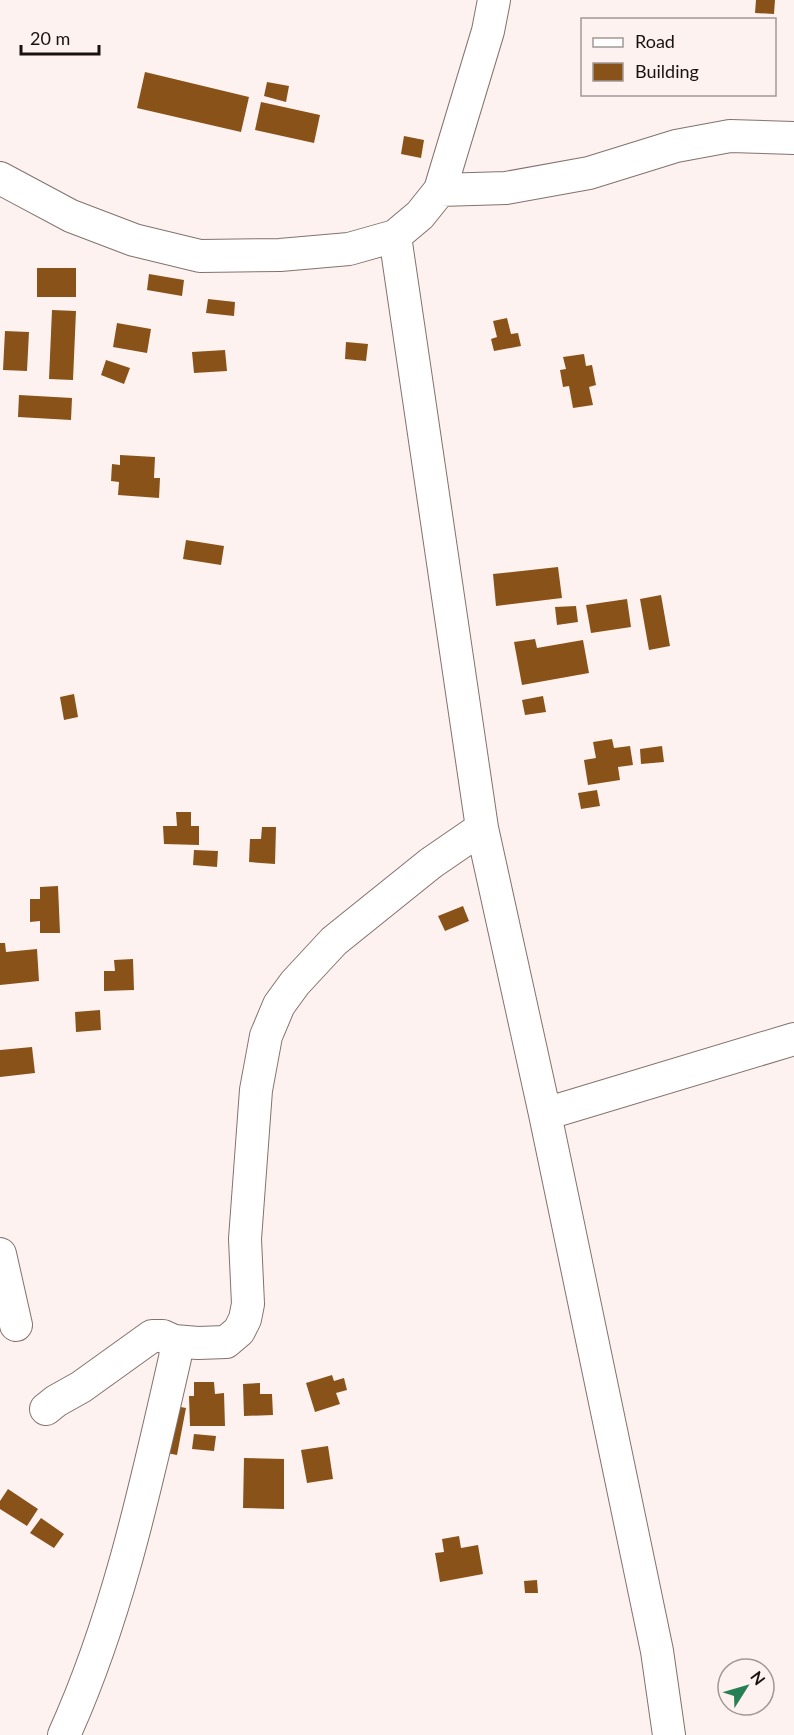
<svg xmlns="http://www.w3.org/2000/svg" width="794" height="1735" viewBox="0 0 794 1735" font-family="Lato,sans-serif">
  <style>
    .building { fill: #895219 }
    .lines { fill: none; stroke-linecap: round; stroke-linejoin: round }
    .minor-casing { stroke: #82726e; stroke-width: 34 }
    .minor { stroke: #fff; stroke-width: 32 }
  </style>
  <rect width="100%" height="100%" fill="#fdf2ef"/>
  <path class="building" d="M756,0H775L774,14L755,13Z
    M145,72L249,97L241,132L137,108Z
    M267,82L289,86L286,102L264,96Z
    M261,102L320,115L314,143L255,130Z
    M404,136L424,140L421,158L401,154Z
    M37,268H76V297H37Z
    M149,274L184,280L182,296L147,290Z
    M208,299L235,302L234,316L206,313Z
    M52,310L76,311L73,380L49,379Z
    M507,318L511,334L518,333L521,346L494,351L491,339L497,337L493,321Z
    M117,323L151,329L147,353L113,347Z
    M5,331L29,332L27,371L3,370Z
    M346,342L368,344L366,361L345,359Z
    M225,350L227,371L194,373L192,352Z
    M584,354L586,366L592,365L596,385L589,387L593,405L573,408L569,386L563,387L560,370L566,369L563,357Z
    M106,360L130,368L124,384L101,375Z
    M19,395L72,398L71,420L18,417Z
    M120,455L155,457L154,478H160L159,498L118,495L119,482L111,481L112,464L120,465Z
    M186,540L224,546L221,565L183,559Z
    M558,567L562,598L496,606L493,574Z
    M661,595L670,646L649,650L640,599Z
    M627,599L631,627L591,633L586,605Z
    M576,606L578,622L557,625L555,607Z
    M535,639L537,648L583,640L589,673L522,685L514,642Z
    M74,694L78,717L64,720L60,697Z
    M543,696L546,712L525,715L522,700Z
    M612,739L614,748L630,746L633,765L618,767L620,780L588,785L584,760L596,758L593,742Z
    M662,746L664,762L641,764L640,749Z
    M597,790L600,806L581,809L578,793Z
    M176,812H191V826H199V845L164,844L163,826H177Z
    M262,827H276L275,864L249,862L250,839H261Z
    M194,850L218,851L217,867L193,865Z
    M58,886L60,933H40V921L30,922V899H40V887Z
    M463,906L469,921L445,931L438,916Z
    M0,943H5L6,952L37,949L39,981L0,985Z
    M133,959L134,990L104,991V971H115L114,960Z
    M100,1010L101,1030L76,1032L75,1012Z
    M32,1047L35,1073L0,1077V1050Z
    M332,1375L334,1381L344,1378L347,1390L336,1393L340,1404L315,1412L306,1383Z
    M194,1382H214L215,1394L224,1393L225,1426H190L189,1396H194Z
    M260,1383V1394H272L273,1415L244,1416L243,1384Z
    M170,1405L186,1408L177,1455L161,1452Z
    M194,1434L216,1436L214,1451L192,1449Z
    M328,1446L333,1479L307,1483L301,1450Z
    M244,1458L284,1459V1509L243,1508Z
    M8,1489L38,1509L27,1526L0,1509V1501Z
    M41,1518L64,1534L54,1548L30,1533Z
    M459,1536L461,1548L478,1545L483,1574L440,1582L435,1553L444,1552L442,1539Z
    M537,1580L538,1593H525L524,1581Z"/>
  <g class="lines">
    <g class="minor-casing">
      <path id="minor" d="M0,178L71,216L134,240L200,256L280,255L349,249L395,236L420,215L440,190L488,31L494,0
        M440,190L506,188L589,173L676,146L730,136L794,138
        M395,236L482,828L545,1114L657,1651L669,1735
        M545,1114L794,1039
        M0,1254L16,1325
        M174,1341L198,1343L226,1342L239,1331L245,1319L248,1304L245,1239L256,1090L266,1036L279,1005L295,983L334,941L431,863L482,828
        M46,1409L56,1401L81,1387L152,1336H163L174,1341L176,1349L175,1358C146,1485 118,1616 64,1735"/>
    </g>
    <use href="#minor" class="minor"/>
  </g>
  <rect x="581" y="18" width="195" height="78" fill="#fdf2ef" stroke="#a19896" stroke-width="1.5"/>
  <rect x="593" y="38" width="30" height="9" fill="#ffffff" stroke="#a19896" stroke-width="1.5"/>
  <text x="635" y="48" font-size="18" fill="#181210">Road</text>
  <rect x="593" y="63" width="30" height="18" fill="#895219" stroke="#a19896" stroke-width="1.5"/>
  <text x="635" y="78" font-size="18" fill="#181210">Building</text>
  <g transform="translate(746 1687) rotate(53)"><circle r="28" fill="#fdf2ef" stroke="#a19896" stroke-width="1.5"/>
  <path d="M0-4.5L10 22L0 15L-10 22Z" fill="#268056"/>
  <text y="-9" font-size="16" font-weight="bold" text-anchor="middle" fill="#181210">N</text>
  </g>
  <path d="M21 45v9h78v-9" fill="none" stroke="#181210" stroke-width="3"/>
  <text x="30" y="45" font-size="18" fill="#181210" stroke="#fdf2ef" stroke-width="4.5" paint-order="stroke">20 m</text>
</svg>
